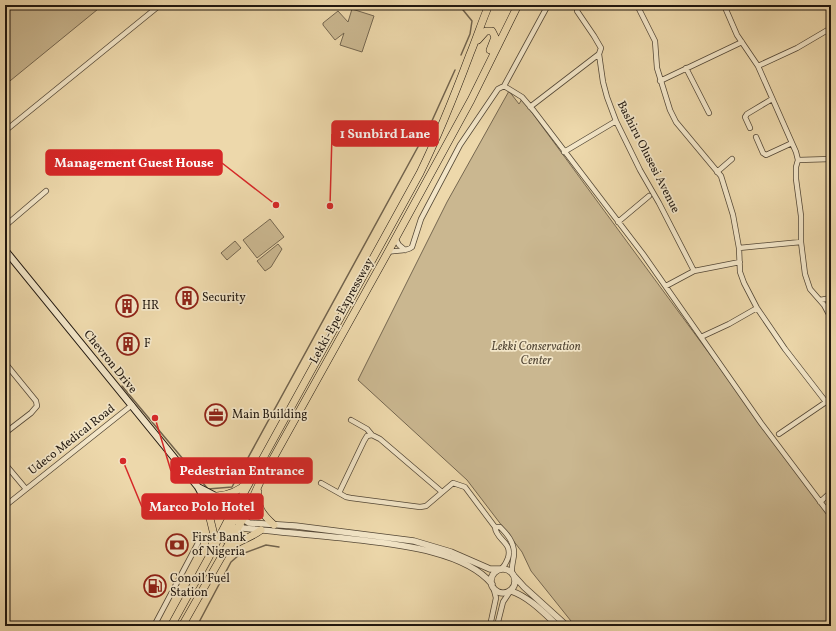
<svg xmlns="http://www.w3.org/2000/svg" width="836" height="631" viewBox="0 0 836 631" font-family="Vollkorn,serif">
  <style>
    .green { fill: #cab790; stroke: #756750 }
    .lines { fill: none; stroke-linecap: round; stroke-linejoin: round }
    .stream { stroke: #71634d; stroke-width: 1.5 }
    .minor-casing { stroke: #534736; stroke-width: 6 }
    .tertiary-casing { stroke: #534736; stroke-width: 7 }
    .secondary-casing { stroke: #20170f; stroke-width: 8 }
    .trunk-casing { stroke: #20170f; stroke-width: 8 }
    .minor { stroke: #f3e6c8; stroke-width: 4.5 }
    .tertiary { stroke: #f3e6c8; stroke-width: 5.5 }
    .secondary { stroke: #f3e6c8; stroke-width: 6 }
    .trunk { stroke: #edd8ab; stroke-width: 7 }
    .labels { text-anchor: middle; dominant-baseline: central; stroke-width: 3.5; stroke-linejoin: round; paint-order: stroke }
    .street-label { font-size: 12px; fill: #20170f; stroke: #f3e6c8 }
    .poi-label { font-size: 12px; fill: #20170f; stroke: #f3e6c8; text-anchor: start }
    .park-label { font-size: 12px; font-style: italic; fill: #534736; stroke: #f3e6c8 }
    .leader { fill: none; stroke: #d62828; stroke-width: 1.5 }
    .callout-dot { fill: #d62828; stroke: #f3e6c8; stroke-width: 1.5 }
    .callout { fill: #d62828; stroke: #d62828; stroke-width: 1.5 }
    .callout-label { font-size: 13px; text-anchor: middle; font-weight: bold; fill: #fff }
  </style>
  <rect width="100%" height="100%" fill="#edd8ab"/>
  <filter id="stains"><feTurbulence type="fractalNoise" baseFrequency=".005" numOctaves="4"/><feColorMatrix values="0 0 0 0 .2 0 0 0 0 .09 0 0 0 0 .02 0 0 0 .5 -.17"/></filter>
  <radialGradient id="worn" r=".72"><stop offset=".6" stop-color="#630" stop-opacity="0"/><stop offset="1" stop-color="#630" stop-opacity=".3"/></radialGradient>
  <path class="green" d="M5,5H103L5,85Z
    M352,9L374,16L362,52L340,45L344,33L335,40L323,25V23L338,11L348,22Z
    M509,91L519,104L522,99L831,519V626H575L531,571L522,552L467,480L358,380L447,202Z
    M270,219L284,237L257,258L243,240Z
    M235,241L241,248L227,260L221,253Z
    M278,244L282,249L271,267L265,271L257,261Z"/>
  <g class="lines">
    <path class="stream" d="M459,5L472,21L470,34L461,55
      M122,386L208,489L232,487L431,123L455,70
      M197,626L231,562L239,555L266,545L279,547"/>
    <g class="minor-casing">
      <path id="minor" d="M579,5L577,11L594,36L601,48L599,54L603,82L607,97L616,121L640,170L659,203L694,271
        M637,5L655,41L657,68L670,110L676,122L721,176L733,215L739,248L740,272L744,283L757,308L785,349L826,402L831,400
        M724,5L737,35L758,66L796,152L798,160L796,167V179L801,216V242L805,274L810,289L824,305L831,318
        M758,66L797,48L831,28
        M686,68L709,113
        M660,81L742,42
        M504,86L522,97L534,111L643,254L761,423L831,516
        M530,107L599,54
        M750,128L745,117L747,114L772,99
        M5,131L160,5
        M756,137L763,153L766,155L792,143
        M564,152L616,121
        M798,160L831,159
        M717,172L732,159
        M618,222L649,196
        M5,226L46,191
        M395,238L399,245L405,250
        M739,248L801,242
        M388,252C396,250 406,252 412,247L421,219L460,145L498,89L504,86L548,5
        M666,286L694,271L740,262
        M820,300L831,298
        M701,337L729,324L757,308
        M5,363L36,401L37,406L31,413L5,433
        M351,420L367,429L372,435
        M779,434L826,402
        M5,464L26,489
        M321,483L346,497L351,498L420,507L426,506L453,483L465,487L495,527C496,540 513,542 508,558C506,563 505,566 501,569
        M339,493L364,441L367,436L372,435L380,439L442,492
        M820,502L831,492
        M5,506L132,405
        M495,527H500C507,534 514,542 514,553C514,560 511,565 512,573
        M154,626L198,543
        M490,626L496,598L494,590
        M497,626L503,602L509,593"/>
    </g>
    <g class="tertiary-casing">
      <path id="tertiary" d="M243,519L249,523L296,526L414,541L451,552L490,569H500
        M239,525L243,528C280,532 316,535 352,539C393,544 464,550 492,584
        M491 581a12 12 0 1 1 24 0a12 12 0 1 1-24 0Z
        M515,577L524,587L567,626
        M511,591C529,597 544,613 558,626"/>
    </g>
    <g class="secondary-casing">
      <path id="secondary" d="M5,250L198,487L206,502L222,508L233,518
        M198,487L227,502L237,511"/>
    </g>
    <g class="trunk-casing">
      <path id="trunk" d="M478,40L486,31H492L495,37L490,50
        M258,492C256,507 263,515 274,525
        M217,496C229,495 238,492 247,483
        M206,502L214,535L211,549
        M239,522L241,509L245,499
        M226,540L234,519L235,510
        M227,550C236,541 251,538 261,530
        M171,626L209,557L231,514L235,509L420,173C439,134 455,94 470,54C477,37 482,21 489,5
        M182,626L243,519L260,482L388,252L471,100L518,5"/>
    </g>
    <use href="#minor" class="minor"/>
    <use href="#tertiary" class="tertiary"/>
    <use href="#secondary" class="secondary"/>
    <use href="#trunk" class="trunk"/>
  </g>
  <defs>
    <g id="building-ring" transform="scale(1.15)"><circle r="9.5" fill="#f3e6c8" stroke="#8f2418" stroke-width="1.5"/><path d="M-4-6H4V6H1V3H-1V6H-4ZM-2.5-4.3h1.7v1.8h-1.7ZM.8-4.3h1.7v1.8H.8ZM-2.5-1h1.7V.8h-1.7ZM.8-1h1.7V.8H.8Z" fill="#8f2418"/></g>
    <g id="office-ring" transform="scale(1.15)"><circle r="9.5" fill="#f3e6c8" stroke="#8f2418" stroke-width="1.5"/><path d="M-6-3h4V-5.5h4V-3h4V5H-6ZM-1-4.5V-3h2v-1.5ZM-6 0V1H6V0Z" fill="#8f2418"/></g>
    <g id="bank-ring" transform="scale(1.15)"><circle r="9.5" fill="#f3e6c8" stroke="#8f2418" stroke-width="1.5"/><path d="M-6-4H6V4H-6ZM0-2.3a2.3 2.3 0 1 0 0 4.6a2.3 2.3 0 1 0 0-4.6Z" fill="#8f2418"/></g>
    <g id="fuel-ring" transform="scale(1.15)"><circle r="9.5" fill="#f3e6c8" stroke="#8f2418" stroke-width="1.5"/><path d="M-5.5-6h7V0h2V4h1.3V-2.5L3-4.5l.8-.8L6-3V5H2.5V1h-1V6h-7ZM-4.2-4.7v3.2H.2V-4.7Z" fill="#8f2418"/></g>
  </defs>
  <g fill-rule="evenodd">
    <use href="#building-ring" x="187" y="298"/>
    <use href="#building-ring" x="127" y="306"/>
    <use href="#building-ring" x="128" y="344"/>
    <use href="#office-ring" x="216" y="415"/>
    <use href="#bank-ring" x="177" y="545"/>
    <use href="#fuel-ring" x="155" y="586"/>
  </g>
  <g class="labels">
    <g class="street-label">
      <text transform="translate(648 157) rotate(63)">Bashiru Olusesi Avenue</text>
      <text transform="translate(342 311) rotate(-61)">Lekki-Epe Expressway</text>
      <text transform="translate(110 362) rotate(51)">Chevron Drive</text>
      <text transform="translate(72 440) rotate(-38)">Udeco Medical Road</text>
    </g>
    <g class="poi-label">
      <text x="202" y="298">Security</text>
      <text x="142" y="306">HR</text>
      <text x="144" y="344">F</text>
      <text x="232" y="415">Main Building</text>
      <text x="192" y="538">First Bank<tspan x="192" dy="14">of Nigeria</tspan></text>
      <text x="170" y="579">Conoil Fuel<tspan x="170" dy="14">Station</tspan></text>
    </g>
    <g class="park-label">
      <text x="536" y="347">Lekki Conservation<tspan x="536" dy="14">Center</tspan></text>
    </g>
  </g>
  <path class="leader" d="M330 206L332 134M276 205L222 163M155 418L171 471M123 461L142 507"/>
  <g class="callout-dot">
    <circle cx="330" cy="206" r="4"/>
    <circle cx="276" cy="205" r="4"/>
    <circle cx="155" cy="418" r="4"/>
    <circle cx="123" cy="461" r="4"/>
  </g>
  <g class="callout">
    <rect x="332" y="121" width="106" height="25" rx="4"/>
    <rect x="46" y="150" width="176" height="25" rx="4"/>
    <rect x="171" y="458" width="141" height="25" rx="4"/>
    <rect x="142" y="494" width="121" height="25" rx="4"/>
  </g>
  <g class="callout-label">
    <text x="385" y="138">1 Sunbird Lane</text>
    <text x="134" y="167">Management Guest House</text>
    <text x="242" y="475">Pedestrian Entrance</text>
    <text x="202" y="511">Marco Polo Hotel</text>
  </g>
  <rect width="836" height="631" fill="none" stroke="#edd8ab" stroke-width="20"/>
  <rect x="6" y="6" width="824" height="619" fill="none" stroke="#20170f" stroke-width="2"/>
  <rect x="10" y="10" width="816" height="611" fill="none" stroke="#20170f"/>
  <rect width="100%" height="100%" filter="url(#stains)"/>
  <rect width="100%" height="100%" fill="url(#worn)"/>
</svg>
